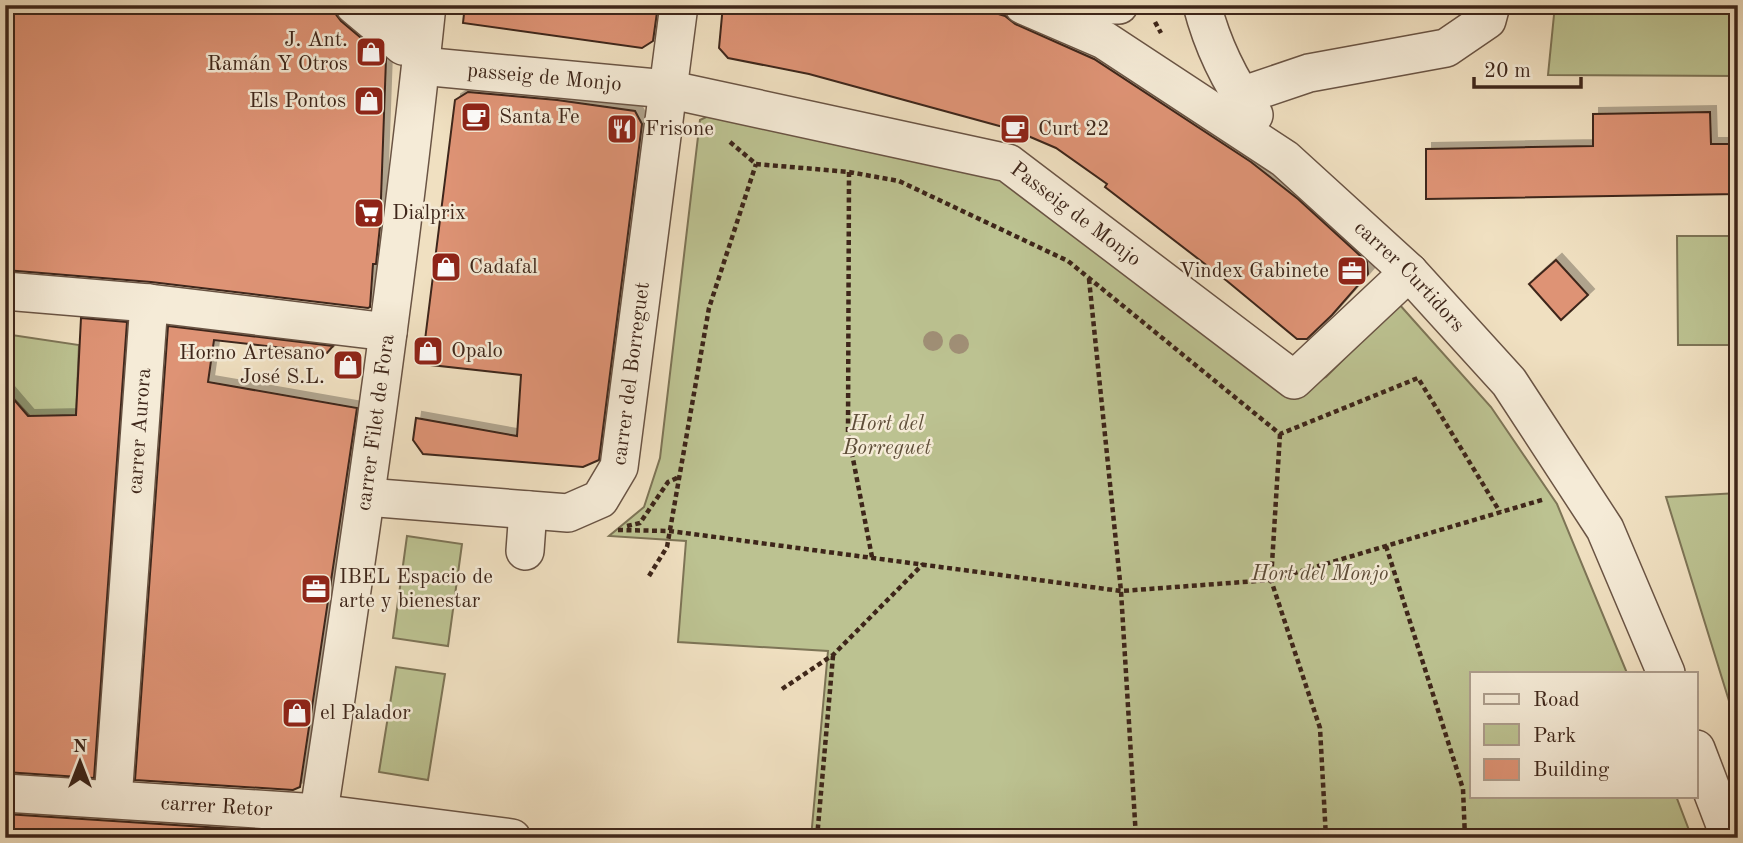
<svg xmlns="http://www.w3.org/2000/svg" width="1743" height="843" viewBox="0 0 1743 843" font-family="'Old Standard TT',serif">
  <style>
    .green { fill: #bcc291; stroke: #7d7456; stroke-width: 2 }
    .building { fill: #de9375; stroke: #3e261a; stroke-width: 2; filter: url(#shadow) }
    .lines { fill: none; stroke-linecap: round; stroke-linejoin: round }
    .minor-casing { stroke: #6a5444; stroke-width: 40 }
    .path { stroke: #3e261a; stroke-width: 4.5; stroke-dasharray: 5 3.5; stroke-linecap: butt }
    .minor { stroke: #f5ebd7; stroke-width: 37 }
    .tree { fill: #a08f76 }
    .labels { text-anchor: middle; dominant-baseline: central; stroke-width: 5; stroke-linejoin: round; paint-order: stroke }
    .poi-label { font-size: 21px; fill: #3e261a; stroke: #f5ebd7; text-anchor: start }
    .street-label { font-size: 21px; fill: #3e261a; stroke: #f5ebd7 }
    .park-label { font-size: 21px; font-style: italic; fill: #5e4d38; stroke: #f5ebd7 }
  </style>
  <defs>
    <filter id="shadow"><feDropShadow dx="6" dy="-6" stdDeviation="0" flood-color="#0004"/></filter>
  </defs>
  <rect width="100%" height="100%" fill="#f0e0c1"/>
  <filter id="stains"><feTurbulence type="fractalNoise" baseFrequency=".00286" numOctaves="4"/><feColorMatrix values="0 0 0 0 .2 0 0 0 0 .09 0 0 0 0 .02 0 0 0 .5 -.17"/></filter>
  <radialGradient id="worn" r=".72"><stop offset=".6" stop-color="#630" stop-opacity="0"/><stop offset="1" stop-color="#630" stop-opacity=".3"/></radialGradient>
  <path class="green" d="M1555,5H1738V76L1548,75Z
    M721,110L1010,177L1297,391L1326,377L1399,304L1491,407L1557,504L1627,673H1472V796H1676L1692,838H811L828,651L678,642L686,541L609,536L644,507L660,458L700,120Z
    M1677,236H1738V345H1678Z
    M5,334L79,345L74,465L6,390Z
    M1738,493V730L1666,497Z
    M407,536L462,544L448,646L393,638Z
    M396,667L445,674L428,780L379,772Z"/>
  <path class="building" d="M5,5H334L335,13L341,21L386,59L380,226L376,264H373L370,307L368,308L151,282L5,270Z
    M465,5H658L653,41L642,48L463,23Z
    M723,5H969L1005,16L1015,24L1094,59L1251,162L1298,199L1367,262L1368,274L1332,315L1307,339H1297L1227,281L1105,187L1107,184L1056,148L1014,130L809,74L728,58L719,48Z
    M468,92L557,100L635,111L642,124L599,460L583,467L423,454L413,440L416,418L517,436L521,375L422,364L455,100Z
    M1710,112L1711,144H1738V194L1426,199V149L1593,146V114Z
    M1556,260L1588,295L1561,320L1529,284Z
    M81,318L127,322L94,778L5,772V389L28,416L76,415Z
    M168,326L333,346L327,353L214,340L208,382L357,408L300,787L293,790L135,780Z
    M5,814L285,832L290,838H5Z"/>
  <g class="lines">
    <g class="minor-casing">
      <g id="minor">
        <path d="M354,5L403,46L405,5"/>
        <path id="s1" d="M1023,5L1104,40L1285,159L1409,272L1509,382L1605,529L1666,673"/>
        <path d="M1089,5H1119"/>
        <path d="M1202,5C1212,44 1231,83 1254,115"/>
        <path id="s2" d="M421,66L667,89L1008,163L1294,380L1409,272"/>
        <path d="M1241,96L1309,73L1446,48L1487,20L1491,5"/>
        <path d="M5,291L149,303L388,332"/>
        <path id="s3" d="M366,497L568,513L600,499L619,467L679,5"/>
        <path d="M525,551L528,510"/>
        <path d="M1696,749L1730,838"/>
        <path id="s4" d="M5,793L318,813L512,838"/>
        <path id="s5" d="M113,799L149,303"/>
        <path id="s6" d="M315,838C357,561 398,284 427,5"/>
      </g>
    </g>
    <path class="path" d="M1155,22L1161,33
      M730,142L756,164L849,172L899,181L1068,261L1280,434L1418,378L1500,512
      M849,172L848,433L872,557
      M1089,279L1121,591L1136,838
      M1280,434L1271,580L1320,728L1326,838
      M627,526L640,523L668,482L679,477
      M618,530L670,531L1121,591L1271,580L1545,499
      M1386,546L1463,789L1465,838
      M649,576L667,547L709,308L756,164
      M782,689L833,655L923,564
      M817,838L833,656"/>
    <use href="#minor" class="minor"/>
  </g>
  <g class="tree">
    <circle cx="933" cy="341" r="10"/>
    <circle cx="959" cy="344" r="10"/>
  </g>
  <defs>
    <g id="shop-square" transform="scale(1.575)"><rect x="-9" y="-9" width="18" height="18" rx="4" fill="#8f2418" stroke="#f5ebd7"/><path d="M-5-2.5h2.3a2.7 3.5 0 0 1 5.4 0H5L5.5 6h-11ZM-1.5-2.5h3a1.5 2.3 0 0 0-3 0Z" fill="#fff"/></g>
    <g id="cafe-square" transform="scale(1.575)"><rect x="-9" y="-9" width="18" height="18" rx="4" fill="#8f2418" stroke="#f5ebd7"/><path d="M-5.5-4.5H6V0H3Q3 3.5 0 3.5H-2.5Q-5.5 3.5-5.5 0ZM3-3.2v2h1.7v-2ZM-6 4.5H4V6H-6Z" fill="#fff"/></g>
    <g id="restaurant-square" transform="scale(1.575)"><rect x="-9" y="-9" width="18" height="18" rx="4" fill="#8f2418" stroke="#f5ebd7"/><path d="M-5-6h1v4h1v-4h1v4h1v-4h1v5L-1.5 .5V6h-2V.5L-5-1ZM5-6V6H3V1.5H1.5Q1.5-4 5-6Z" fill="#fff"/></g>
    <g id="supermarket-square" transform="scale(1.575)"><rect x="-9" y="-9" width="18" height="18" rx="4" fill="#8f2418" stroke="#f5ebd7"/><path d="M-6-5.5h2.5l.6 2H6L4.5 2H-2.5L-4.4-4H-6ZM-1.5 3.2a1.3 1.3 0 1 0 .1 0ZM3 3.2a1.3 1.3 0 1 0 .1 0Z" fill="#fff"/></g>
    <g id="office-square" transform="scale(1.575)"><rect x="-9" y="-9" width="18" height="18" rx="4" fill="#8f2418" stroke="#f5ebd7"/><path d="M-6-3h4V-5.5h4V-3h4V5H-6ZM-1-4.5V-3h2v-1.5ZM-6 0V1H6V0Z" fill="#fff"/></g>
  </defs>
  <g fill-rule="evenodd">
    <use href="#shop-square" x="371" y="52"/>
    <use href="#shop-square" x="369" y="101"/>
    <use href="#cafe-square" x="476" y="117"/>
    <use href="#restaurant-square" x="622" y="129"/>
    <use href="#cafe-square" x="1015" y="129"/>
    <use href="#supermarket-square" x="369" y="213"/>
    <use href="#shop-square" x="446" y="267"/>
    <use href="#office-square" x="1352" y="271"/>
    <use href="#shop-square" x="428" y="351"/>
    <use href="#shop-square" x="348" y="365"/>
    <use href="#office-square" x="316" y="589"/>
    <use href="#shop-square" x="297" y="713"/>
  </g>
  <g class="labels">
    <g class="poi-label">
      <text x="348" y="40" text-anchor="end">J. Ant.<tspan x="348" dy="24">Ramán Y Otros</tspan></text>
      <text x="346" y="101" text-anchor="end">Els Pontos</text>
      <text x="499" y="117">Santa Fe</text>
      <text x="645" y="129">Frisone</text>
      <text x="1038" y="129">Curt 22</text>
      <text x="392" y="213">Dialprix</text>
      <text x="469" y="267">Cadafal</text>
      <text x="1329" y="271" text-anchor="end">Vindex Gabinete</text>
      <text x="451" y="351">Opalo</text>
      <text x="325" y="353" text-anchor="end">Horno Artesano<tspan x="325" dy="24">José S.L.</tspan></text>
      <text x="339" y="577">IBEL Espacio de<tspan x="339" dy="24">arte y bienestar</tspan></text>
      <text x="320" y="713">el Palador</text>
    </g>
    <g class="street-label">
      <text stroke="none"><textPath href="#s2" startOffset="124">passeig de Monjo</textPath></text>
      <text stroke="none"><textPath href="#s2" startOffset="681">Passeig de Monjo</textPath></text>
      <text stroke="none"><textPath href="#s1" startOffset="476">carrer Curtidors</textPath></text>
      <text stroke="none"><textPath href="#s3" startOffset="369">carrer del Borreguet</textPath></text>
      <text stroke="none"><textPath href="#s6" startOffset="420">carrer Filet de Fora</textPath></text>
      <text stroke="none"><textPath href="#s5" startOffset="369">carrer Aurora</textPath></text>
      <text stroke="none"><textPath href="#s4" startOffset="212">carrer Retor</textPath></text>
    </g>
    <g class="park-label">
      <text x="887" y="424">Hort del<tspan x="887" dy="24">Borreguet</tspan></text>
      <text x="1320" y="574">Hort del Monjo</text>
    </g>
  </g>
  <rect width="1743" height="843" fill="none" stroke="#f0e0c1" stroke-width="28"/>
  <rect x="7" y="7" width="1729" height="829" fill="none" stroke="#3e261a" stroke-width="3.5"/>
  <rect x="14" y="14" width="1715" height="815" fill="none" stroke="#3e261a" stroke-width="2"/>
  <rect x="1470" y="672" width="228" height="126" fill="#f5ebd7" stroke="#ac9c8b" stroke-width="2"/>
  <rect x="1484" y="694" width="35" height="10" fill="#f5ebd7" stroke="#ac9c8b" stroke-width="2"/>
  <text x="1533" y="706" font-size="21" fill="#3e261a">Road</text>
  <rect x="1484" y="724" width="35" height="21" fill="#bcc291" stroke="#ac9c8b" stroke-width="2"/>
  <text x="1533" y="742" font-size="21" fill="#3e261a">Park</text>
  <rect x="1484" y="759" width="35" height="21" fill="#de9375" stroke="#ac9c8b" stroke-width="2"/>
  <text x="1533" y="776" font-size="21" fill="#3e261a">Building</text>
  <g transform="translate(80 762)" stroke="#f5ebd7" stroke-width="5" paint-order="stroke">
  <path d="M0-5L12 26L0 18L-12 26Z" fill="#3e261a"/>
  <text y="-10" font-size="19" font-weight="bold" text-anchor="middle" fill="#3e261a">N</text>
  </g>
  <path d="M1474 77v10h107v-10" fill="none" stroke="#3e261a" stroke-width="3.5"/>
  <text x="1484" y="77" font-size="21" fill="#3e261a" stroke="#f5ebd7" stroke-width="5" paint-order="stroke">20 m</text>
  <rect width="100%" height="100%" filter="url(#stains)"/>
  <rect width="100%" height="100%" fill="url(#worn)"/>
</svg>
